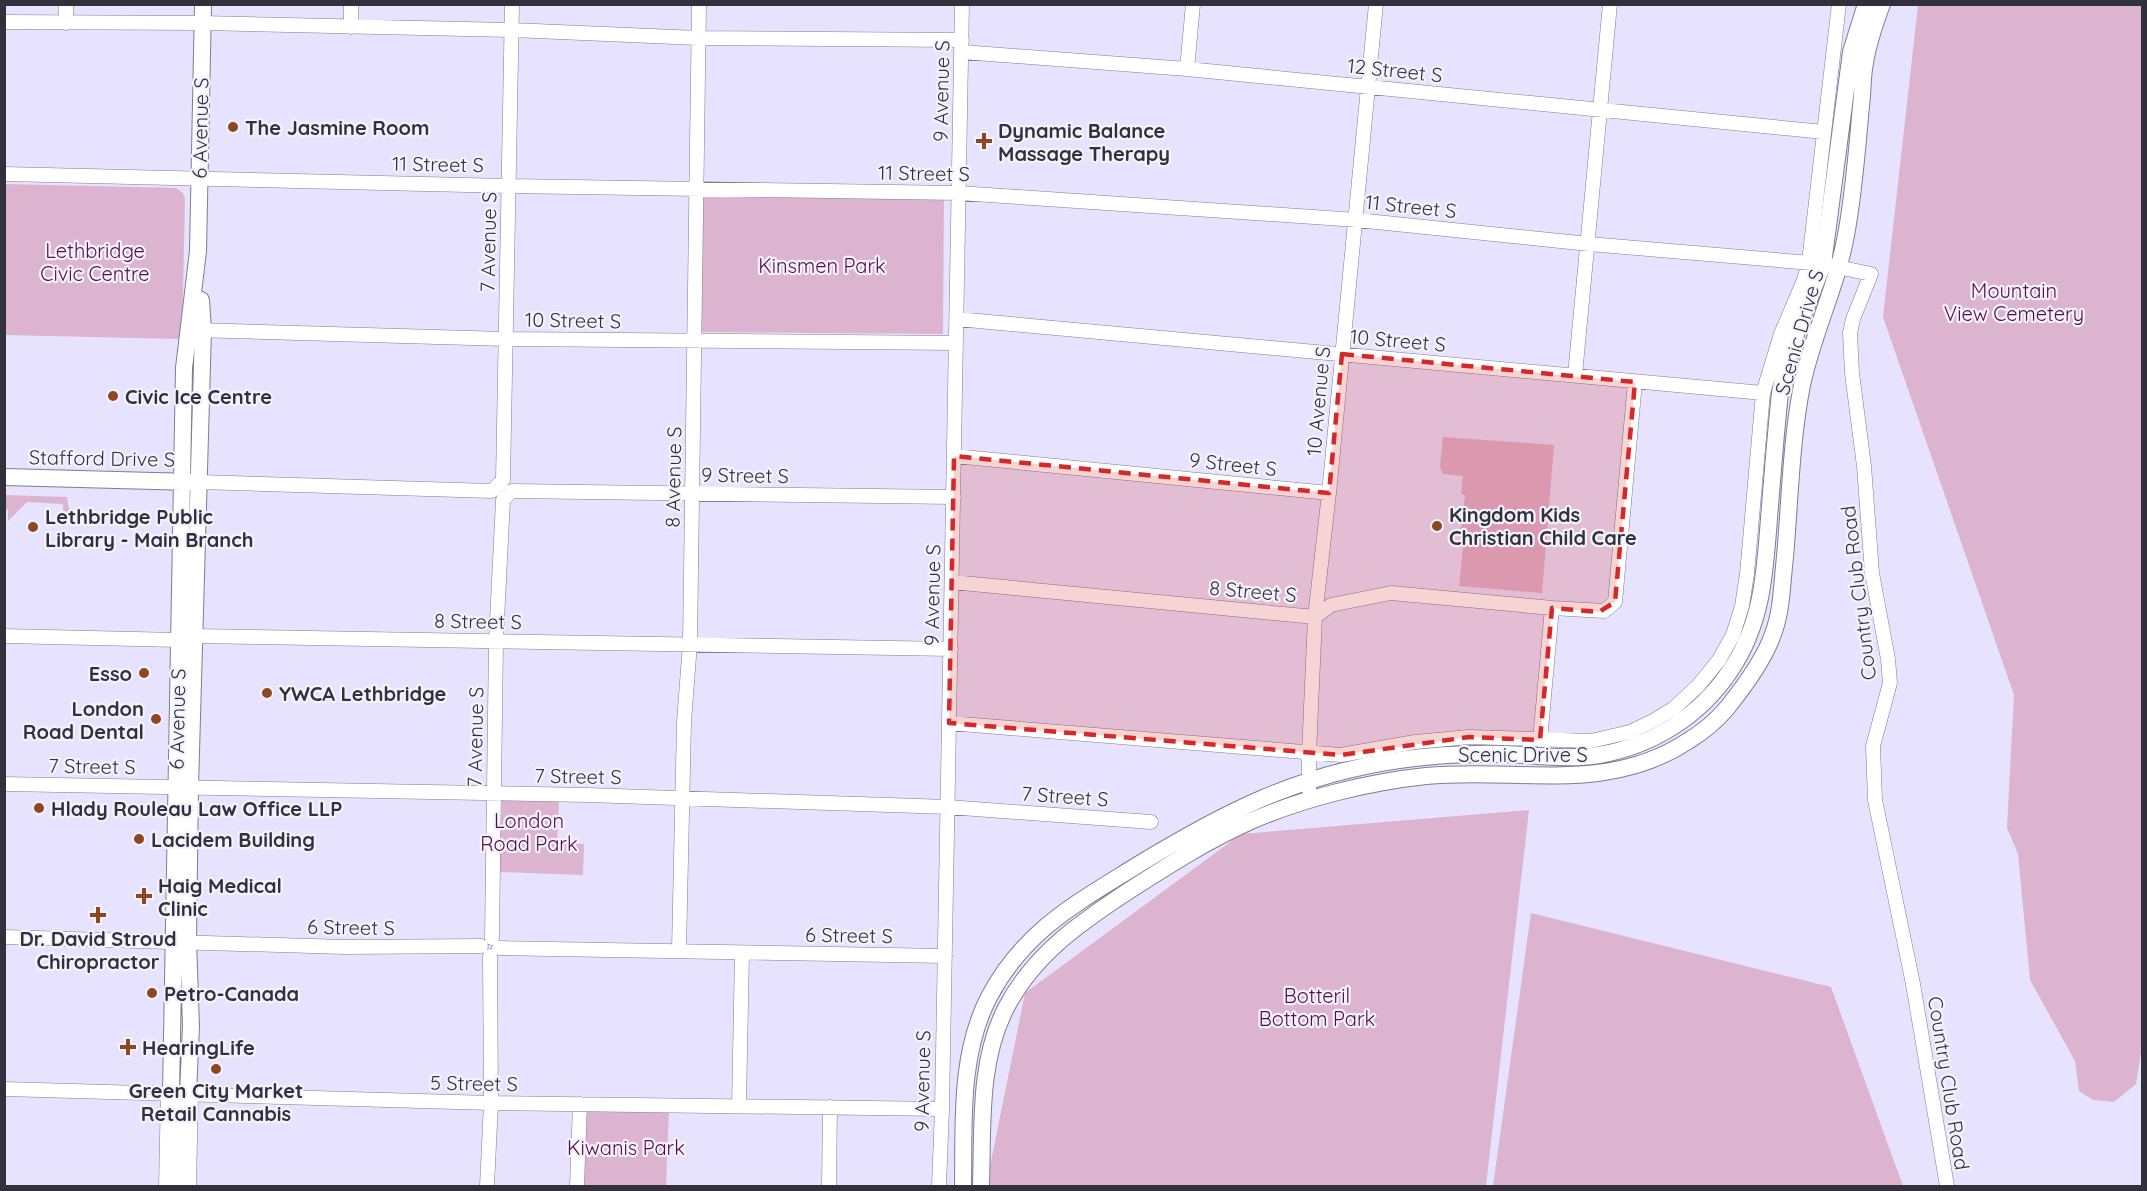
<svg xmlns="http://www.w3.org/2000/svg" width="2147" height="1191" viewBox="0 0 2147 1191" font-family="Quicksand,sans-serif">
  <style>
    .green { fill: #dcb4d0 }
    .lines { fill: none; stroke-linecap: round; stroke-linejoin: round }
    .minor-casing { stroke: #7f7c94; stroke-width: 15 }
    .major-casing { stroke: #7f7c94; stroke-width: 18 }
    .highway-casing { stroke: #7f7c94; stroke-width: 21 }
    .minor { stroke: #fff; stroke-width: 14 }
    .major { stroke: #fff; stroke-width: 16 }
    .highway { stroke: #fff; stroke-width: 20 }
    .marked { fill: #d62828; fill-opacity: 0.2; stroke: #d62828; stroke-width: 4.5; stroke-dasharray: 12 8; stroke-linejoin: round }
    .poi-dot { fill: #8e4723; stroke: #f4f2fd; stroke-width: 2 }
    .labels { text-anchor: middle; dominant-baseline: central; stroke-width: 4.5; stroke-linejoin: round; paint-order: stroke }
    .street-label { font-size: 20px; fill: #32303b; stroke: #f4f2fd }
    .poi-label { font-size: 20px; font-weight: bold; fill: #32303b; stroke: #f4f2fd; text-anchor: start }
    .park-label { font-size: 20px; fill: #540d47; stroke: #f4f2fd }
  </style>
  <rect width="100%" height="100%" fill="#e7e3fe"/>
  <path class="green" d="M1918,5H2142V1046L2136,1084L2114,1102L2093,1100L2079,1091L2075,1061L2030,980L2018,854L2007,828L2014,695L1883,317Z
    M5,184L176,188L183,193L185,199L182,339L5,335Z
    M701,197L944,199L943,334L700,332Z
    M1443,437L1554,445L1542,593L1459,586L1464,539L1460,538L1465,495L1461,494L1463,476L1443,474L1440,467Z
    M5,495L67,497L70,515L63,523V504L27,502L8,521V509L5,511Z
    M502,799L559,801L557,843L584,844L583,875L499,872Z
    M1529,810L1486,1186H986L1025,993L1241,834Z
    M1531,913L1831,987L1903,1186H1493Z
    M586,1108L669,1109L666,1186H584Z"/>
  <g class="lines">
    <g class="minor-casing">
      <path id="minor" d="M4,22L203,23L512,30L698,38L962,40
        M66,23V4
        M351,27V4
        M962,52L1187,69L1824,132
        M1187,69L1193,4
        M4,174L509,186L959,193L1357,220L1589,244L1823,264L1871,274L1853,319L1850,333L1852,373L1864,466L1872,573L1888,659L1890,683L1873,746L1875,800L1913,984L1947,1186
        M957,319L1763,393
        M195,330L506,339L956,343
        M1575,375L1610,4
        M954,456L1329,493
        M199,482L492,491L503,480L512,4
        M952,582L1315,617L1331,605L1391,593L1552,608L1604,611L1615,602L1635,382
        M4,636L179,640L193,636L951,649
        M949,723L1341,755L1415,742L1469,737L1591,741L1630,732L1653,721L1673,709L1698,686L1719,660L1733,635L1742,606L1747,574L1763,393L1781,334L1804,280L1809,262L1839,4
        M1540,740L1552,608
        M4,784L587,795L948,807L1151,822
        M1309,790V753L1315,617L1329,493L1376,4
        M4,937L345,947L481,946
        M492,938L496,641L503,500L512,491L954,497
        M499,948L945,956
        M679,950L684,722L690,643L699,4
        M4,1089L491,1103L942,1109
        M739,1106L742,953
        M487,1186L491,1103L490,956
        M577,1186L580,1104
        M829,1186L830,1107
        M939,1186L942,1109L962,4"/>
    </g>
    <g class="major-casing">
      <path id="major" d="M4,477L192,482
        M171,1093L184,368L198,251L203,4
        M188,1094L191,1026L188,941L190,787L203,330L201,300
        M963,1186C964,1123 959,1055 989,997C1024,931 1075,904 1136,866C1223,813 1296,775 1399,760C1434,755 1471,753 1506,754C1536,755 1568,760 1599,755C1652,746 1700,716 1730,671C1765,620 1765,565 1770,506C1773,468 1776,430 1780,393L1784,372L1798,328L1823,264L1851,52L1866,4
        M981,1186C983,1128 978,1062 1006,1008C1034,954 1081,922 1130,890C1169,865 1208,840 1251,821C1304,798 1369,782 1426,776C1517,767 1606,795 1688,741C1703,732 1716,721 1727,708C1743,688 1765,658 1773,634C1782,611 1782,582 1785,557C1790,500 1791,441 1802,385C1813,333 1837,286 1846,235C1854,193 1857,149 1861,106C1863,92 1862,77 1865,63C1868,43 1875,23 1882,4"/>
    </g>
    <g class="highway-casing">
      <path id="highway" d="M169,1186L171,1093
        M186,1186L188,1094"/>
    </g>
    <use href="#minor" class="minor"/>
    <use href="#major" class="major"/>
    <use href="#highway" class="highway"/>
  </g>
  <path class="marked" d="M1342,354L1635,382L1615,602L1599,612L1552,608L1540,740L1469,737L1341,755L949,723L954,456L1329,493Z"/>
  <g class="poi-dot">
    <circle cx="233" cy="127" r="6"/>
    <path d="M981 132h6v6h6v6h-6v6h-6v-6h-6v-6h6z"/>
    <circle cx="113" cy="396" r="6"/>
    <circle cx="1437" cy="526" r="6"/>
    <circle cx="33" cy="527" r="6"/>
    <circle cx="144" cy="673" r="6"/>
    <circle cx="267" cy="693" r="6"/>
    <circle cx="156" cy="719" r="6"/>
    <circle cx="39" cy="808" r="6"/>
    <circle cx="139" cy="839" r="6"/>
    <path d="M141 887h6v6h6v6h-6v6h-6v-6h-6v-6h6z"/>
    <path d="M95 906h6v6h6v6h-6v6h-6v-6h-6v-6h6z"/>
    <circle cx="152" cy="993" r="6"/>
    <path d="M125 1038h6v6h6v6h-6v6h-6v-6h-6v-6h6z"/>
    <circle cx="216" cy="1069" r="6"/>
  </g>
  <g class="labels">
    <g class="street-label">
      <text transform="translate(1395 70) rotate(6)">12 Street S</text>
      <text transform="translate(941 91) rotate(-89)">9 Avenue S</text>
      <text transform="translate(200 128) rotate(-89)">6 Avenue S</text>
      <text transform="translate(438 164) rotate(1)">11 Street S</text>
      <text transform="translate(924 173) rotate(1)">11 Street S</text>
      <text transform="translate(1411 206) rotate(6)">11 Street S</text>
      <text transform="translate(488 242) rotate(-89)">7 Avenue S</text>
      <text transform="translate(573 320) rotate(1)">10 Street S</text>
      <text transform="translate(1799 332) rotate(-74)">Scenic Drive S</text>
      <text transform="translate(1398 340) rotate(5)">10 Street S</text>
      <text transform="translate(1318 401) rotate(-85)">10 Avenue S</text>
      <text transform="translate(102 458) rotate(1)">Stafford Drive S</text>
      <text transform="translate(1233 464) rotate(6)">9 Street S</text>
      <text transform="translate(745 475) rotate(1)">9 Street S</text>
      <text transform="translate(673 477) rotate(-89)">8 Avenue S</text>
      <text transform="translate(1253 591) rotate(5)">8 Street S</text>
      <text transform="translate(1858 593) rotate(-97)">Country Club Road</text>
      <text transform="translate(932 595) rotate(-89)">9 Avenue S</text>
      <text transform="translate(478 621) rotate(1)">8 Street S</text>
      <text transform="translate(177 719) rotate(-89)">6 Avenue S</text>
      <text transform="translate(475 737) rotate(-89)">7 Avenue S</text>
      <text x="1523" y="754">Scenic Drive S</text>
      <text transform="translate(92 766) rotate(1)">7 Street S</text>
      <text transform="translate(578 776) rotate(1)">7 Street S</text>
      <text transform="translate(1065 796) rotate(4)">7 Street S</text>
      <text transform="translate(351 927) rotate(1)">6 Street S</text>
      <text transform="translate(849 935) rotate(1)">6 Street S</text>
      <text transform="translate(922 1081) rotate(-89)">9 Avenue S</text>
      <text transform="translate(474 1083) rotate(1)">5 Street S</text>
      <text transform="translate(1949 1083) rotate(81)">Country Club Road</text>
    </g>
    <g class="poi-label">
      <text x="245" y="127">The Jasmine Room</text>
      <text x="998" y="130">Dynamic Balance<tspan x="998" dy="23">Massage Therapy</tspan></text>
      <text x="125" y="396">Civic Ice Centre</text>
      <text x="1449" y="514">Kingdom Kids<tspan x="1449" dy="23">Christian Child Care</tspan></text>
      <text x="45" y="516">Lethbridge Public<tspan x="45" dy="23">Library - Main Branch</tspan></text>
      <text x="132" y="673" text-anchor="end">Esso</text>
      <text x="279" y="693">YWCA Lethbridge</text>
      <text x="144" y="708" text-anchor="end">London<tspan x="144" dy="23">Road Dental</tspan></text>
      <text x="51" y="808">Hlady Rouleau Law Office LLP</text>
      <text x="151" y="839">Lacidem Building</text>
      <text x="158" y="885">Haig Medical<tspan x="158" dy="23">Clinic</tspan></text>
      <text x="98" y="938" text-anchor="middle">Dr. David Stroud<tspan x="98" dy="23">Chiropractor</tspan></text>
      <text x="164" y="993">Petro-Canada</text>
      <text x="142" y="1047">HearingLife</text>
      <text x="216" y="1090" text-anchor="middle">Green City Market<tspan x="216" dy="23">Retail Cannabis</tspan></text>
    </g>
    <g class="park-label">
      <text x="95" y="250">Lethbridge<tspan x="95" dy="23">Civic Centre</tspan></text>
      <text x="822" y="265">Kinsmen Park</text>
      <text x="2014" y="290">Mountain<tspan x="2014" dy="23">View Cemetery</tspan></text>
      <text x="529" y="820">London<tspan x="529" dy="23">Road Park</tspan></text>
      <text x="1317" y="995">Botteril<tspan x="1317" dy="23">Bottom Park</tspan></text>
      <text x="626" y="1147">Kiwanis Park</text>
    </g>
  </g>
  <rect width="2147" height="1191" fill="none" stroke="#32303b" stroke-width="12"/>
</svg>
